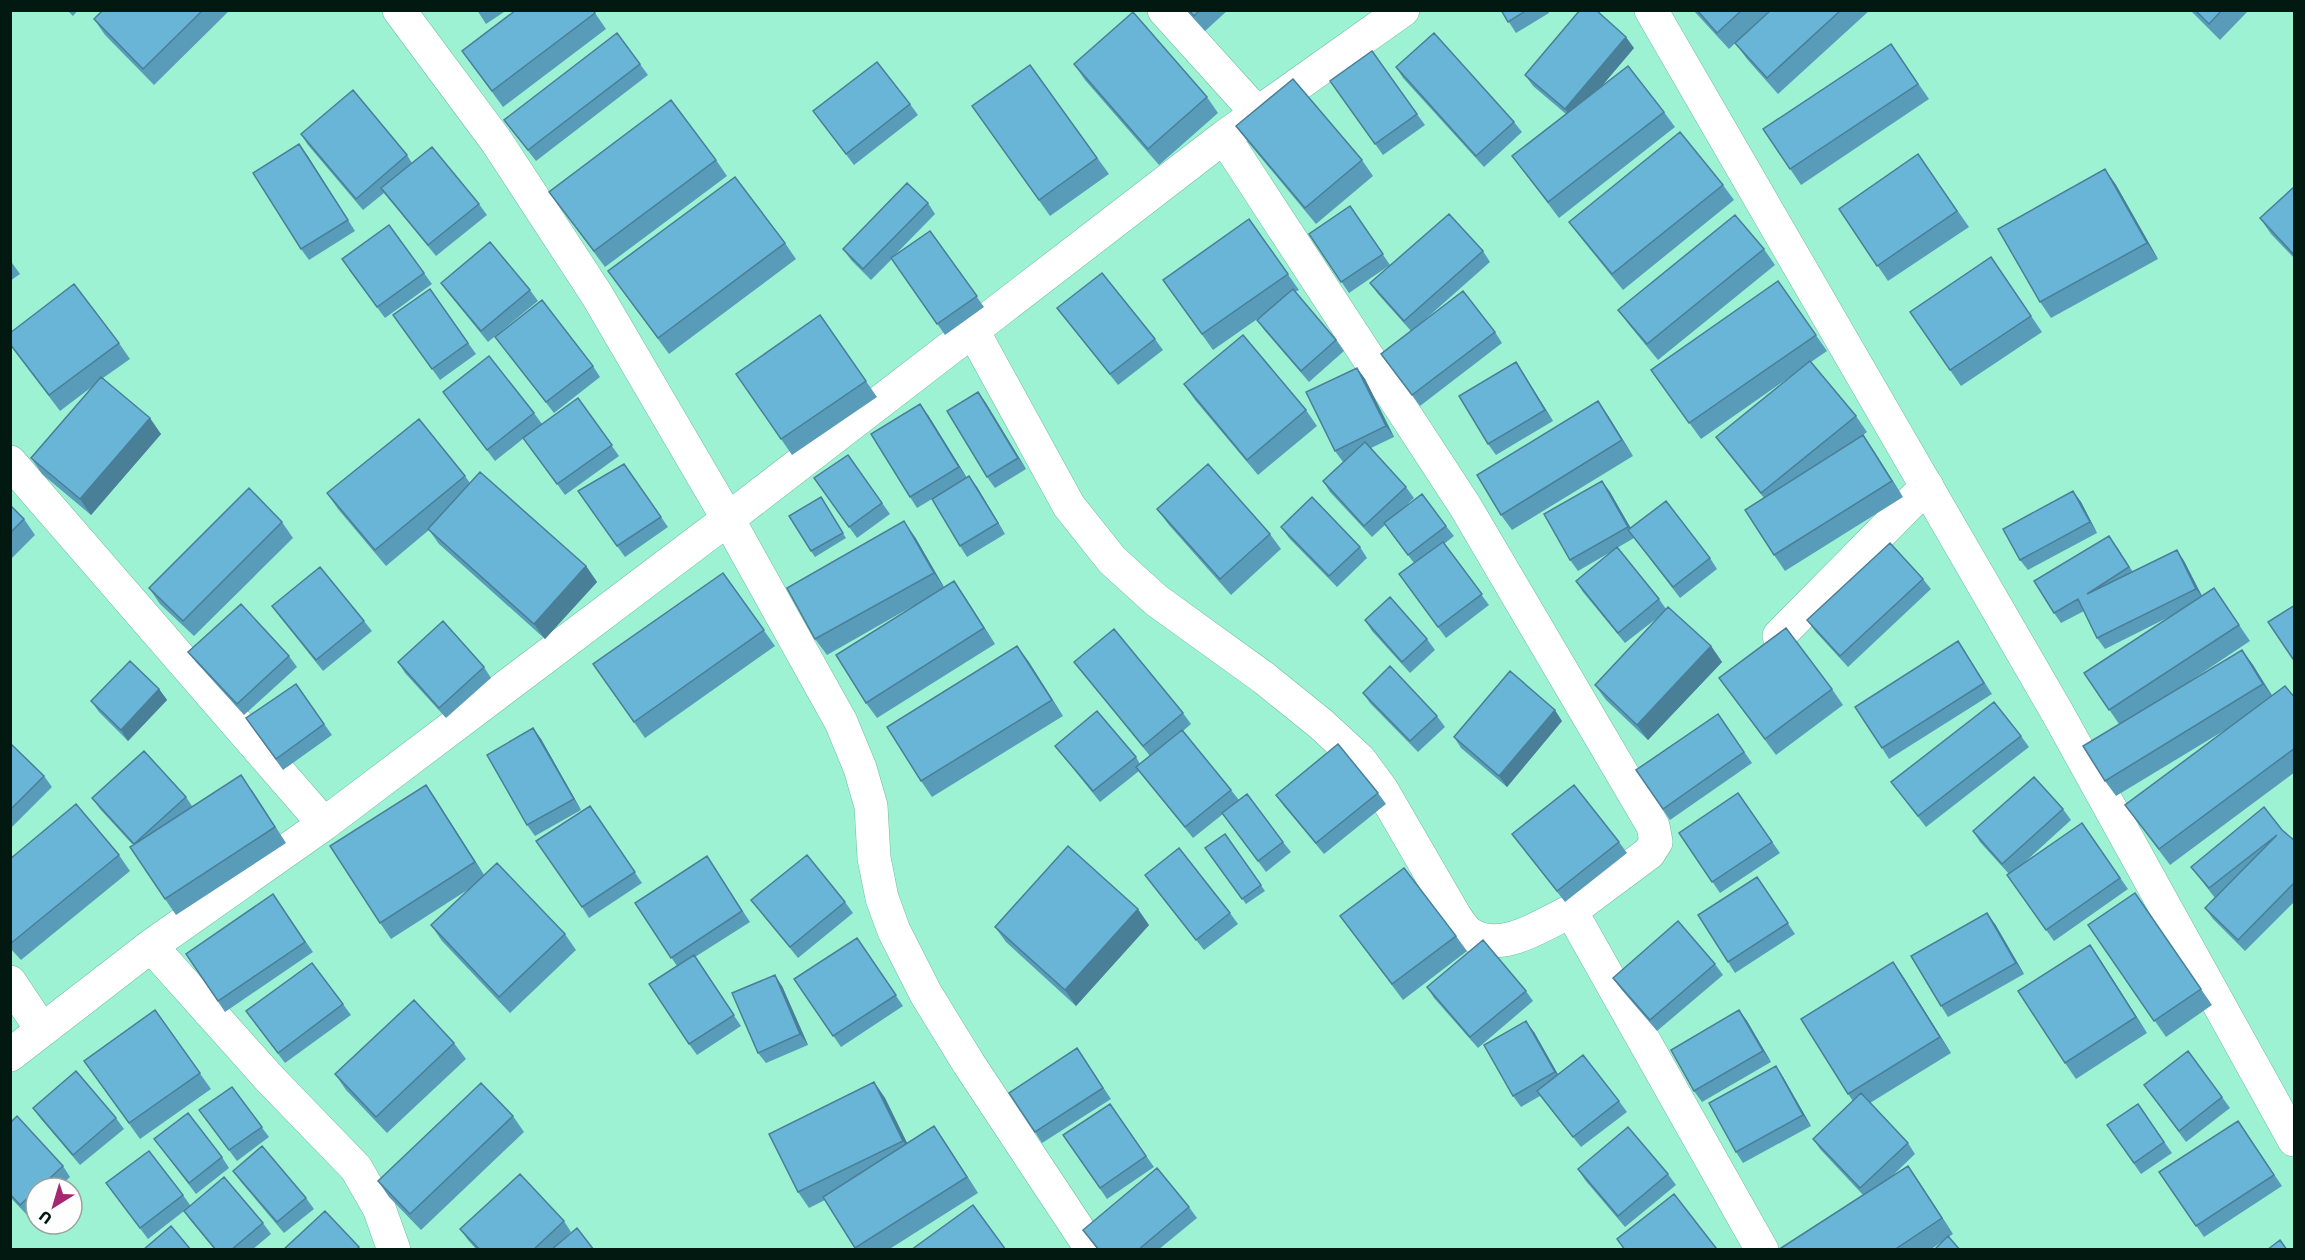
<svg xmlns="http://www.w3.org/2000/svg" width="2305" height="1260" viewBox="0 0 2305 1260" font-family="'Work Sans',sans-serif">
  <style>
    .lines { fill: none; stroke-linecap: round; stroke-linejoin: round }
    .street-casing { stroke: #6bbea1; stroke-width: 34 }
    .secondary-casing { stroke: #6bbea1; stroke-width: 34 }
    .street { stroke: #fff; stroke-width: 33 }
    .secondary { stroke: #fff; stroke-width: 33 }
    .wall { fill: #599cba }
    .shaded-wall { fill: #497f97 }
    .building { fill: #68b5d8; stroke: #497f97; stroke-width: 1.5 }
  </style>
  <rect width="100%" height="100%" fill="#9ef2d4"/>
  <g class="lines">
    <g class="street-casing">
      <path id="street" d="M399,10L497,142L597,295L728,519L841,722L860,768L871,806L874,858L882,898L894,931L926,994L969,1064L1092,1250
        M1164,10L1257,113
        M1224,137L1465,506L1653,826L1656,842L1649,853L1571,911L1762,1250
        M973,331L1069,506L1112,560L1156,600L1264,678L1321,724L1360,760L1382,790L1455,916C1459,922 1464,930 1470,934C1501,954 1542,925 1571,911
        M10,462L324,824
        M1779,636L1927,486
        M151,946L269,1078L356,1168L379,1208L394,1250
        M10,982L42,1030
        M10,1055L151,946L324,824L728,519L1224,137L1403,10"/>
    </g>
    <g class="secondary-casing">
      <path id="secondary" d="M1651,10L2057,712L2294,1140"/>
    </g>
    <use href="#street" class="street"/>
    <use href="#secondary" class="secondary"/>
  </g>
  <path class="wall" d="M67,10H78L73,16Z
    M103,10H230L154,85L105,35L94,19Z
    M477,10H507L486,24Z
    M593,10L606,29L503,107L462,51Z
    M1186,10H1228L1205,31Z
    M1501,10H1548L1549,13L1516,33Z
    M1693,10H1770L1729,49Z
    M1771,10H1870L1778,94L1747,59L1735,43Z
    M2190,10H2249L2220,40Z
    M1891,44L1929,99L1801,185L1763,129Z
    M1634,48L1600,88L1664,112L1675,127L1559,218L1512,156L1566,114L1533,86L1525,75Z
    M640,64L648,75L536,161L504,120Z
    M1074,64L1207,97L1218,113L1159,165L1085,80Z
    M1030,65L1109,174L1050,216L972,106Z
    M1396,67L1514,122L1522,132L1484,167L1403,78Z
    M1330,81L1417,114L1425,125L1383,155Z
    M910,104L918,115L854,165L813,111Z
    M1236,126L1362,160L1373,176L1316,224L1248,142Z
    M301,134L407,155L412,163L479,204L487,215L436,256L384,193L363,210L308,145Z
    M1918,154L1969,227L1888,281L1839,209Z
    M307,155L355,231L309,260L301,249Z
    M716,160L727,176L605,267L549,192Z
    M2105,169L2116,185L2158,259L2051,318L2040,302Z
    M1723,185L1734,200L1623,290L1581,238L1569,222Z
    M2295,186V259L2271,234L2260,218Z
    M928,203L935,214L893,257L930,231L984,307L945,335L892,259L871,280L851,260L843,249Z
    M1350,206L1390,265L1349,293L1309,234Z
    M1249,219L1299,290L1295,292L1336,340L1344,351L1309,382L1265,331L1257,320L1263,315L1213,350L1163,280Z
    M389,225L432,284L385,318L349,270Z
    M785,243L796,259L669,354L608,271Z
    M1764,249L1775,265L1658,360L1630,326L1618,310Z
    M1483,251L1490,262L1420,324L1495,332L1502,343L1420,406L1381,354L1411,331L1378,294L1370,283Z
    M1991,257L2042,332L1961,386L1910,312Z
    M10,260L20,274L10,281Z
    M1778,281L1827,351L1811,362L1856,416L1867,432L1863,435L1903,497L1785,571L1774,555L1764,498L1727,452L1716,437L1794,374L1701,439L1651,370Z
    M441,283L530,290L538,301L488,342L449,294Z
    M430,289L476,354L440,380L393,315Z
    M1057,308L1155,339L1163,350L1118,385Z
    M820,315L877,397L792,455L781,439Z
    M495,337L593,366L600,377L554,413Z
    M119,343L130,359L103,378L161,434L91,515L42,474L31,458L93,386L60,411L10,345Z
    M1357,368L1365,379L1394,437L1371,448L1406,487L1414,498L1400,511L1446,526L1454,536L1444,544L1489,605L1446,638L1399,574L1414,563L1385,525L1372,537L1330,492L1323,481L1343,462L1335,451Z
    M1523,373L1553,421L1496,455L1488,444Z
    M1184,384L1306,410L1317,426L1258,475L1195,400Z
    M443,392L534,413L542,424L578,398L619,456L565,495L524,438L495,461Z
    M978,392L1026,469L995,488L987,477Z
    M1598,401L1633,456L1512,530L1501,515Z
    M928,415L967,478L977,487L1005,534L967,557L960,546L932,499L917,508L910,497Z
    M848,455L890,514L857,538L814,478Z
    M624,464L668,527L625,557L578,491Z
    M465,476L470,483L586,566L597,582L545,639L439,544L429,530L386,566L338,509L327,493Z
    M1602,481L1610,492L1630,528L1710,558L1717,569L1680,598L1634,538L1617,548L1659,599L1666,609L1711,646L1722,662L1648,740L1606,700L1595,685L1661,615L1625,643L1583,592L1576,581L1614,550L1578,571L1570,560Z
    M2073,491L2081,502L2097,533L2028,570L2020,560Z
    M821,497L846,538L815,557L811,551Z
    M10,505L24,519L35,535L10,560Z
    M1157,509L1270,534L1281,549L1231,595L1169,525Z
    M282,522L293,538L194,636L160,604L149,588Z
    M1281,527L1360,547L1367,558L1337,587L1289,538Z
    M915,537L944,587L954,581L995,644L877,718L866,703L913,606L827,655L815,639Z
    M2117,547L2133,572L2177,550L2184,561L2202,596L2214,588L2250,641L2175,691L2242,650L2253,665L2272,695L2295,698V772L2170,865L2125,805L2230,727L2116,796L2105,781L2119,724L2084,673L2173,615L2105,649L2097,638L2084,611L2061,623L2054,613Z
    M723,573L775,646L645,738L593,664Z
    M1923,579L1931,589L1848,667L1815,631L1807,620Z
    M272,606L364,621L372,631L323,671L280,617Z
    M1365,620L1427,639L1435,650L1410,673L1372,631Z
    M1958,641L1992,694L1889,759L1882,748Z
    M1017,646L1063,716L932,797L921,781Z
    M188,652L289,656L297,667L244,715L196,662Z
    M398,662L484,667L491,678L446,718L405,673Z
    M1074,662L1183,713L1191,724L1183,731L1231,790L1239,800L1283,842L1291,852L1266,872L1223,814L1193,838L1139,771L1100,802L1063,756L1055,746L1136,757L1140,764L1150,756L1082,672Z
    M1719,678L1832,689L1843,705L1776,755Z
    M296,684L332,735L283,770L246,718Z
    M159,689L167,700L128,741L99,712L91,701Z
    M1363,693L1437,716L1445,727L1418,752L1370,703Z
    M1718,714L1752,763L1670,820L1636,770Z
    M1562,721L1507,787L1461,748L1454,737Z
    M533,728L541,739L581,810L535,836L527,825Z
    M2021,736L2029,747L1926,827L1891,782Z
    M10,743L44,776L52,787L10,829Z
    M426,785L484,875L565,934L576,950L510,1013L442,941L431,925L469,889L391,939L380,923Z
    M252,790L286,843L176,915L165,899L133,845L100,809L92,798L186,797L192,806Z
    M1378,793L1386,804L1324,854L1284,806L1276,795Z
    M1738,793L1780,853L1720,893L1679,833Z
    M590,806L642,883L589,918L582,907Z
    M2063,809L2071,820L2016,870L2082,823L2128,889L2054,941L2007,875L2009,874L1980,842L1973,831Z
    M2282,830L2295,841V901L2245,951L2213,919L2205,908L2215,898L2191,867Z
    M1225,834L1265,891L1246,904L1205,848Z
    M1512,834L1619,842L1627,853L1565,902Z
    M119,855L130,871L21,960L10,948V859Z
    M714,867L750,922L695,957L741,1026L697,1055L689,1044L677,966L635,903Z
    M1145,875L1230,913L1238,924L1204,950Z
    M1757,877L1795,934L1735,973L1728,962Z
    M2135,893L2212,1005L2166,1037L2088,925Z
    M273,894L313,952L225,1012L186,954Z
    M751,900L845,902L853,913L798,958L759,910Z
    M1340,916L1456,936L1467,951L1403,1000Z
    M1995,924L2024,974L1948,1017L1941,1006Z
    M1149,925L1076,1006L1006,942L995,927Z
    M857,938L903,1006L841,1047L794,979Z
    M2101,961L2147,1033L2076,1079L2065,1063Z
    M1893,962L1904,978L1951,1053L1870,1103L1908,1143L1915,1154L1890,1178L1919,1182L1953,1234L1930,1250H1778L1863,1195L1820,1149L1813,1139L1853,1101L1848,1094Z
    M1715,964L1723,975L1657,1031L1621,989L1613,978Z
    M782,986L808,1045L766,1063L758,1053Z
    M1427,987L1526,991L1533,1001L1478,1048L1434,998Z
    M343,1004L351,1015L285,1063L254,1022Z
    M155,1010L211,1089L140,1139L84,1061Z
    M1739,1010L1747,1021L1771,1062L1702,1102L1694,1091Z
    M1534,1032L1558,1075L1619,1101L1627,1112L1581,1147L1540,1096L1521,1107L1513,1096Z
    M454,1043L466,1059L387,1133L346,1090L335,1074Z
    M1077,1048L1111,1099L1042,1143L1035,1132Z
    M1783,1077L1811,1126L1743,1163L1736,1152Z
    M874,1082L885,1098L907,1143L934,1126L978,1193L888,1250H856L825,1200L809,1208L798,1192Z
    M2144,1085L2222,1097L2230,1108L2186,1142Z
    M232,1087L269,1137L237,1161L199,1110Z
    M1110,1104L1154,1167L1107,1199L1063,1135Z
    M2138,1104L2172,1153L2141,1174L2107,1125Z
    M33,1108L116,1118L124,1129L80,1165L41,1119Z
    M513,1116L524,1132L421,1230L389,1197L378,1181Z
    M2238,1121L2282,1186L2204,1237L2159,1172Z
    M10,1123L63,1166L70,1177L58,1188H36V1208L28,1216L10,1197Z
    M154,1139L222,1157L229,1168L196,1194Z
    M1578,1169L1668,1174L1676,1185L1625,1227L1585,1180Z
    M233,1171L306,1198L314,1209L284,1233L241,1182Z
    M106,1183L183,1195L190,1205L263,1223L271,1234L252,1250H215L191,1221L184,1211L148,1239Z
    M1189,1207L1197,1218L1158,1250H1098L1083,1230Z
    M564,1221L571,1232L559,1243L594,1250H477L468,1240L460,1229Z"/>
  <path class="shaded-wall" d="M1626,37L1634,48L1573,120L1565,109Z
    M299,144L307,155L355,231L348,220Z
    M2105,169L2116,185L2158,259L2147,243Z
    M1516,362L1523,373L1553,421L1545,410Z
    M1357,368L1365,379L1394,437L1386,426Z
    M978,392L986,403L1026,469L1018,458Z
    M1598,401L1609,417L1633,456L1622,440Z
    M920,404L928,415L967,478L959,467Z
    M150,418L161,434L91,515L80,499Z
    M1863,435L1874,451L1903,497L1892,481Z
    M969,476L977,487L1005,534L998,523Z
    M1602,481L1610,492L1636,537L1628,527Z
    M2073,491L2081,502L2097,533L2090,522Z
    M904,521L915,537L945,589L934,573Z
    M2177,550L2184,561L2204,600L2196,589Z
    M586,566L597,582L545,639L534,624Z
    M954,581L965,597L995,644L984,628Z
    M1017,646L1029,662L1063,716L1052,700Z
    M1711,646L1722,662L1648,740L1637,725Z
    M2242,650L2253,665L2274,700L2263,684Z
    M159,689L167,700L128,741L121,730Z
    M1555,710L1562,721L1507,787L1499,776Z
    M533,728L541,739L581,810L574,799Z
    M426,785L437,801L486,878L475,862Z
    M1138,909L1149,925L1076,1006L1065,990Z
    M1987,913L1995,924L2024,974L2016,963Z
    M2090,945L2101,961L2147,1033L2136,1017Z
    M1893,962L1904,978L1951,1053L1940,1037Z
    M775,975L782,986L808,1045L800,1034Z
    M1739,1010L1747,1021L1771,1062L1763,1051Z
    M1526,1021L1534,1032L1563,1083L1555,1072Z
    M1776,1066L1783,1077L1811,1126L1803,1115Z
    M874,1082L885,1098L914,1157L903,1141Z
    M934,1126L945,1142L978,1193L967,1177Z
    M1908,1166L1919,1182L1953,1234L1942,1218Z"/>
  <path class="building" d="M103,10H203L143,69L94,19Z
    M516,10H593L595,13L492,91L462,51Z
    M1189,10H1200L1194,16Z
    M1501,10H1527L1508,22Z
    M1580,10H1596L1626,37L1565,109L1525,75Z
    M1697,10H1742L1717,33Z
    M1771,10H1841L1767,78L1735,43Z
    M2195,10H2222L2209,24Z
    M1133,12L1207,97L1148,149L1074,64Z
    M617,33L640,64L528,150L504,120Z
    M1434,33L1514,122L1476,156L1396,67Z
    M1891,44L1918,84L1790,169L1763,129Z
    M1372,51L1417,114L1375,144L1330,81Z
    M877,62L910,104L846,154L813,111Z
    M1030,65L1097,158L1039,200L972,106Z
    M1628,66L1664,112L1548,202L1512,156Z
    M1293,79L1362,160L1305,208L1236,126Z
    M353,90L407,155L356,199L301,134Z
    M671,100L716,160L594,251L549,192Z
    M1680,132L1723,185L1612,274L1569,222Z
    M299,144L348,220L301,249L253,173Z
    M432,147L479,204L428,245L381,188Z
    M1918,154L1957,211L1877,266L1839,209Z
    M2105,169L2147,243L2040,302L1998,229Z
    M735,177L785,243L658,338L608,271Z
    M907,183L928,203L863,269L843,249Z
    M2295,186V256L2260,218Z
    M1350,206L1383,254L1341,282L1309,234Z
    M1449,214L1483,251L1404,321L1370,283Z
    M1735,215L1764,249L1647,344L1618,310Z
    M1249,219L1288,274L1202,334L1163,280Z
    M389,225L424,273L377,307L342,259Z
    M930,231L977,296L937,324L891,258Z
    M490,242L530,290L481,331L441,283Z
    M1991,257L2031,316L1950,370L1910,312Z
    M1102,273L1155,339L1110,374L1057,308Z
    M1778,281L1816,335L1689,423L1651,370Z
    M74,284L119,343L49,395L10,344V333Z
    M430,289L468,343L432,369L393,315Z
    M1293,289L1336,340L1301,371L1257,320Z
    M1463,291L1495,332L1412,395L1381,354Z
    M542,300L593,366L546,402L495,337Z
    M820,315L866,381L781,439L736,374Z
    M1243,335L1306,410L1247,460L1184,384Z
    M489,356L534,413L487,450L443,392Z
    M1810,361L1856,416L1761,493L1716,437Z
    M1516,362L1545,410L1488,444L1459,396Z
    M1357,368L1386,426L1335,451L1306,392Z
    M101,377L150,418L80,499L31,458Z
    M978,392L1018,458L987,477L947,411Z
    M578,398L612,445L557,484L523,438Z
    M1598,401L1622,440L1501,515L1477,475Z
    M920,404L959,467L910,497L871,434Z
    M419,419L465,476L375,550L327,493Z
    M1863,435L1892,481L1774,555L1745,510Z
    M1365,442L1406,487L1364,526L1323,481Z
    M848,455L882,503L849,527L814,478Z
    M624,464L661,517L617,546L578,491Z
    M1208,464L1270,534L1220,579L1157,509Z
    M480,472L586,566L534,624L428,529Z
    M969,476L998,523L960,546L932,499Z
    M1602,481L1628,527L1570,560L1544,514Z
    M249,488L282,522L183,621L149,588Z
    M2073,491L2090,522L2020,560L2003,529Z
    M1422,494L1446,526L1408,555L1384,523Z
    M821,497L843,533L811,551L789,516Z
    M1312,497L1360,547L1329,576L1281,527Z
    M1666,501L1710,558L1673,587L1628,530Z
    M10,505L24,519L10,533Z
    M904,521L934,573L815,639L787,588Z
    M2109,536L2129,567L2087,594L2177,550L2196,589L2097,638L2078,599L2054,613L2034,581Z
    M1443,542L1482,594L1438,627L1399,574Z
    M1890,543L1923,579L1840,656L1807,620Z
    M1617,547L1659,599L1618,633L1576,581Z
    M320,567L364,621L316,660L272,606Z
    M723,573L764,630L634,722L593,664Z
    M954,581L984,628L866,703L836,655Z
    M2214,588L2239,625L2109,710L2084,673Z
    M1390,597L1427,639L1402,662L1365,620Z
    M241,604L289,656L237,704L188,652Z
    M2295,605V662L2268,622Z
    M1668,607L1711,646L1637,725L1595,685Z
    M443,621L484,667L439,708L398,662Z
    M1786,628L1832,689L1765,739L1719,678Z
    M1114,629L1183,713L1143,746L1074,662Z
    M1958,641L1984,683L1882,748L1855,707Z
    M1017,646L1052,700L921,781L887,727Z
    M2242,650L2263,684L2105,781L2083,746Z
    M130,661L159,689L121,730L91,701Z
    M1390,666L1437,716L1410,741L1363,693Z
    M1510,671L1555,710L1499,776L1454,737Z
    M296,684L324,724L276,759L246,718Z
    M2285,686L2295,698V748L2159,849L2125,805Z
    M1994,702L2021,736L1918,816L1891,782Z
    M1097,711L1136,757L1093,791L1055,746Z
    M1718,714L1744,752L1663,809L1636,770Z
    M533,728L574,799L527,825L487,755Z
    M1182,730L1231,790L1185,827L1136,767Z
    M10,743L44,776L10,810Z
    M1338,744L1378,793L1316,843L1276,795Z
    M144,751L186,797L134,844L92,798Z
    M241,775L275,827L165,899L130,847Z
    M2034,777L2063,809L2002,864L1973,831Z
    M426,785L475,862L380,923L330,846Z
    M1574,785L1619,842L1557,891L1512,834Z
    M1738,793L1772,842L1712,882L1679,833Z
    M1247,794L1283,842L1258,861L1222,813Z
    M76,804L119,855L10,944V859Z
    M590,806L635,872L582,907L536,841Z
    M2264,807L2282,830L2295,841V882L2238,940L2205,908L2277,835L2209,888L2191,867Z
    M2082,823L2120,878L2046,930L2007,875Z
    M1225,834L1261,885L1242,899L1205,848Z
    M1068,846L1138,909L1065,990L995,927Z
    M1179,848L1230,913L1196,940L1145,875Z
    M807,855L845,902L790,947L751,900Z
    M707,856L742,911L671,958L635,903Z
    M497,863L565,934L499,997L431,925Z
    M1404,868L1456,936L1392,984L1340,916Z
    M1757,877L1788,923L1728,962L1698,915Z
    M2135,893L2201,989L2154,1021L2088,925Z
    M273,894L305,942L218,1001L186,954Z
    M1987,913L2016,963L1941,1006L1911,956Z
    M1678,921L1715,964L1650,1020L1613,978Z
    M857,938L896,995L833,1036L794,979Z
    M1483,940L1526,991L1470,1037L1427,987Z
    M2090,945L2136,1017L2065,1063L2018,991Z
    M694,955L734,1015L689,1044L649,984Z
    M1893,962L1940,1037L1848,1094L1801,1019Z
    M312,963L343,1004L278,1053L246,1011Z
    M775,975L800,1034L758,1053L732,993Z
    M414,1000L454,1043L376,1117L335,1074Z
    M155,1010L200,1073L129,1123L84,1061Z
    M1739,1010L1763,1051L1694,1091L1671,1050Z
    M1526,1021L1555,1072L1513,1096L1484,1045Z
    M1077,1048L1103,1088L1035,1132L1009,1093Z
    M2188,1051L2222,1097L2179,1131L2144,1085Z
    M1583,1055L1619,1101L1573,1137L1537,1091Z
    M1776,1066L1803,1115L1736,1152L1709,1103Z
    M76,1071L116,1118L73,1155L33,1108Z
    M874,1082L903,1141L798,1192L769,1134Z
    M481,1083L513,1116L410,1214L378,1181Z
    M232,1087L262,1127L229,1150L199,1110Z
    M1861,1093L1908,1143L1860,1188L1813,1139Z
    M1110,1104L1146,1156L1100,1188L1063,1135Z
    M2138,1104L2164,1142L2134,1163L2107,1125Z
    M188,1113L222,1157L189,1183L154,1139Z
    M17,1116L63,1166L39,1188H36V1190L20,1205L10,1194V1123Z
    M2238,1121L2274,1175L2196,1226L2159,1172Z
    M934,1126L967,1177L855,1248L823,1197Z
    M1628,1127L1668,1174L1618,1216L1578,1169Z
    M262,1146L306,1198L277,1222L233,1171Z
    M149,1151L183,1195L140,1228L106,1183Z
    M1908,1166L1942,1218L1894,1250H1778Z
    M1157,1168L1189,1207L1138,1250H1099L1083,1230Z
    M520,1174L564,1221L533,1250H480L460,1229Z
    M224,1177L263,1223L231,1250H216L184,1211Z
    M1674,1194L1716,1248L1714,1250H1625L1617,1239Z
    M973,1205L1006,1250H911Z
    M325,1211L359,1247L356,1250H283Z
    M171,1226L191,1250H143Z
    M577,1228L594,1250H551Z
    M1948,1236L1960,1250H1934Z
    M2280,1240L2287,1250H2267Z"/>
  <rect width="2305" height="1260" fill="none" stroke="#011911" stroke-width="24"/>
  <g transform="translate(54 1206) rotate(217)"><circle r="28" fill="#fefefe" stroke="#99a29f" stroke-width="1.5"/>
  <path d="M0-4.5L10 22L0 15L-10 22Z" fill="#a82572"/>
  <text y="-9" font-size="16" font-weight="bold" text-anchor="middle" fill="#011911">U</text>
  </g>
</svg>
